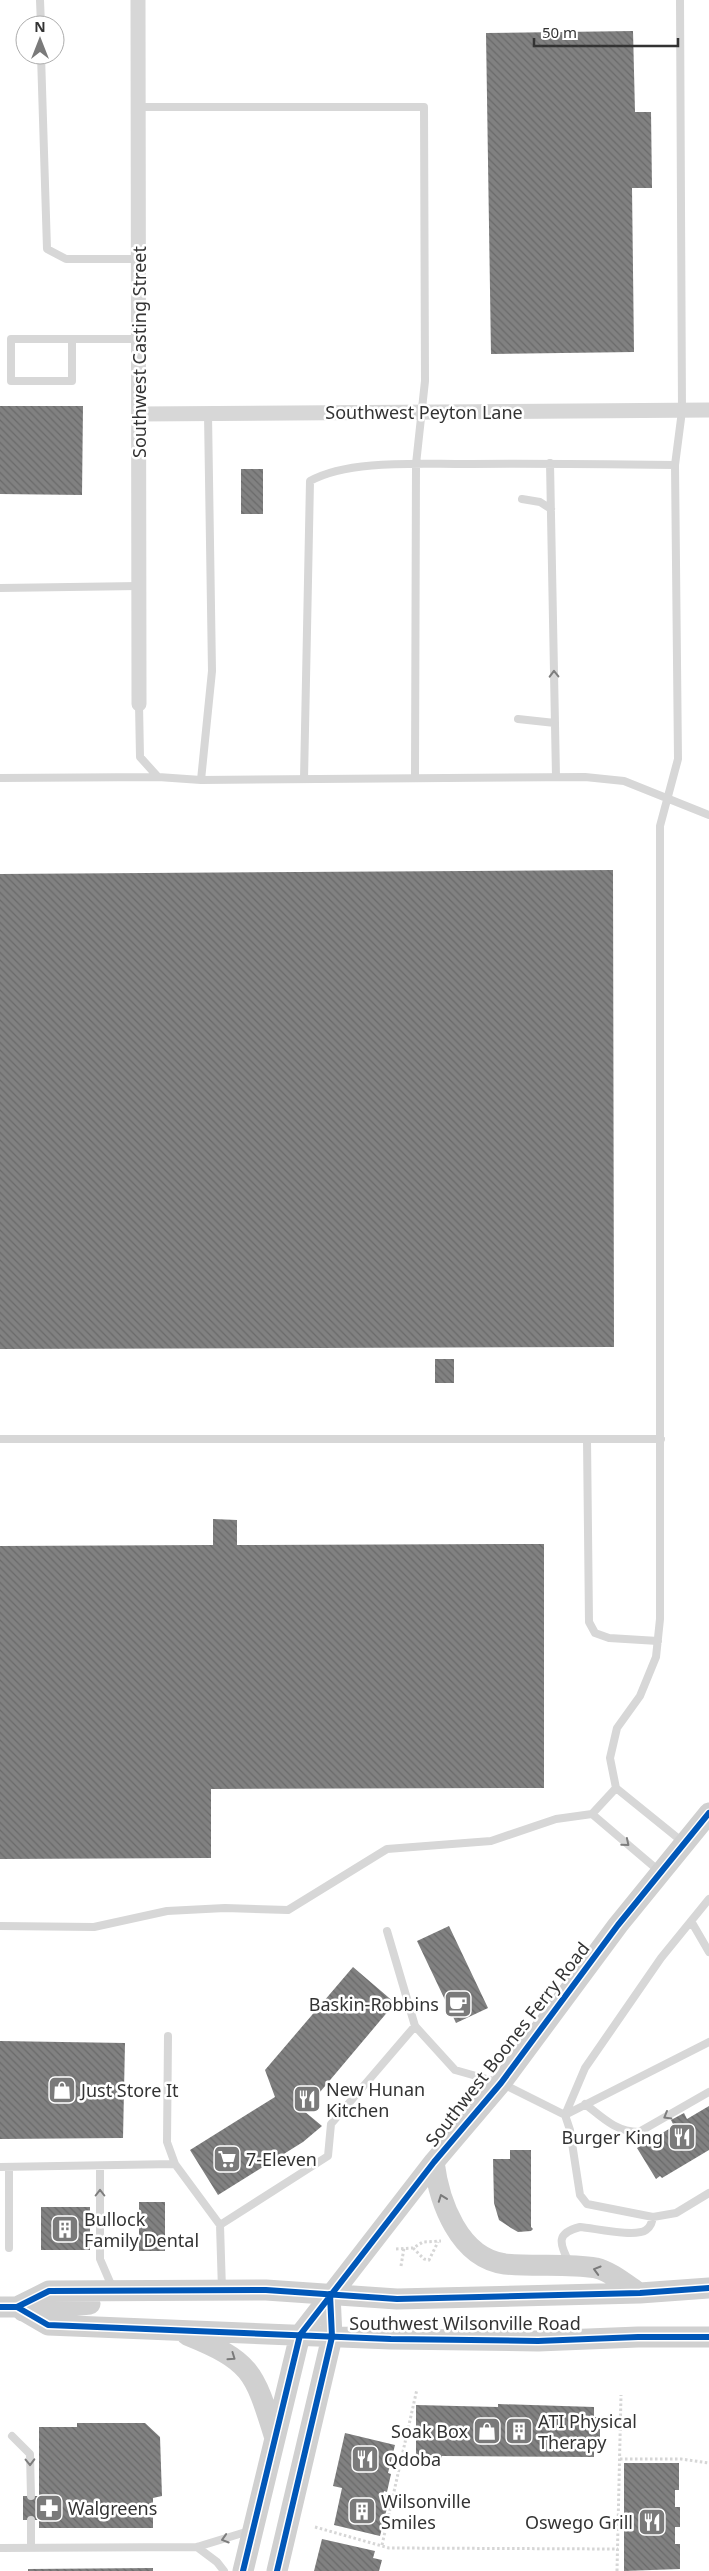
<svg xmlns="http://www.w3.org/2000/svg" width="709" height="2571" viewBox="0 0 709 2571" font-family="'Noto Sans',sans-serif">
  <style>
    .building { fill: url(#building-back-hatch) }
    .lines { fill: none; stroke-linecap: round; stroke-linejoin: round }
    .path { stroke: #d6d6d6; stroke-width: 3; stroke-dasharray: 2.5 2.5; stroke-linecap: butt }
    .lane { stroke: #d7d7d7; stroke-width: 8 }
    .street { stroke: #d7d7d7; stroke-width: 15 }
    .secondary { stroke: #d0d0d0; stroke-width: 21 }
    .cycleway-casing { stroke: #fff; stroke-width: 9 }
    .cycleway { stroke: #0057b8; stroke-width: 6 }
    .oneway { stroke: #7d7d7d }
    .oneway2 { stroke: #7a7a7a }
    .labels { text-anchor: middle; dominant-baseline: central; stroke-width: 5; stroke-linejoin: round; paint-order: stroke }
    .street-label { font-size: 18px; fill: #333; stroke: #fff }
    .poi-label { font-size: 18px; fill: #333; stroke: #fff; text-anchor: start }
  </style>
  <defs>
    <pattern id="building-back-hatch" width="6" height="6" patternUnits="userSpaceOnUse" patternTransform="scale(1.25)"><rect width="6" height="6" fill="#818181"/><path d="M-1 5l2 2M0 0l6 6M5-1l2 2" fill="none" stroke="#6a6a6a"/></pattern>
  </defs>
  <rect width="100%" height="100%" fill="#fff"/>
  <path class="building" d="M633,31L635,112H651L652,188H632L634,352L491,354L486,33Z
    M0,406H83L82,495L0,494Z
    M241,469H263V514H241Z
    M613,870L614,1347L0,1349V874Z
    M435,1359H454V1383H435Z
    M213,1519L237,1520V1545L544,1544V1788L211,1789V1858L0,1859V1546L213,1545Z
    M449,1926L488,2008L456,2023L417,1941Z
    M353,1967L395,2003L304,2111L322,2126L303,2142L218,2195L190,2150L275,2097L265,2070Z
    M0,2041L125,2043L123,2138L0,2139Z
    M709,2106V2150L662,2178L660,2176L656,2179L637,2148L674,2126L671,2120L684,2113L687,2119Z
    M510,2150H531V2227L533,2229L531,2231L518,2232L511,2228L499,2220L494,2203L493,2159H510Z
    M139,2202H165V2251H139Z
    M41,2207H90V2250H41Z
    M498,2404L594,2407V2417H600V2446H594V2457L442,2456V2458H416V2405L498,2407Z
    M77,2423H145L160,2437L162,2496L153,2498V2528H39V2520H23V2496H39V2427H77Z
    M345,2433L395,2445L388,2473L391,2474L387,2492L384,2491L383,2494L390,2496L380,2536L334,2525L342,2488L333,2486Z
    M624,2463H679V2490H675V2507H680V2527H675V2544H680V2569L624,2571Z
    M322,2539L375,2551L373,2558L382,2560L379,2571H314Z
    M153,2568V2571H28V2569Z"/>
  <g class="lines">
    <path class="path" d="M413,2248L424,2259L429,2260L438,2242
      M396,2249L413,2248L423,2242L441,2241
      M401,2266L404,2248
      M620,2459H681L709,2463
      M315,2527L389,2548L618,2549
      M382,2545L417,2389
      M617,2571L621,2395"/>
    <path class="lane" d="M40,0L41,25
      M680,0L682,411L675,465L678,759L660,826V1619L656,1657L640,1696L617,1728L610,1758L616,1788L684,1843
      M41,55L47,249L66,259H139
      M138,107H424L425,381L416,464L415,778
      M72,339V381H11V339H139
      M550,463L556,777
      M522,499L540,502L551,509
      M0,588L139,586
      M139,704L140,757L158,777
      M518,719L555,723
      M0,778L158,777L201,780L585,777L624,781L709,815
      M304,779L310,481C347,460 416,464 459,464C531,463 603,464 675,465
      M201,780L212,671L208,414
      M0,1439H661
      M587,1439L589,1622L595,1633L609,1638L658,1641
      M592,1814L659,1871
      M709,1899L661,1958L585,2068L565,2115L709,2042
      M691,1921L709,1952
      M0,1926L94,1927L167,1911L225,1908L288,1910L387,1849L491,1841L556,1819L592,1814L616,1788
      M387,1931L415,2026L455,2070L501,2083L565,2115L570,2130L580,2195L587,2204L653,2217L676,2213L709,2193
      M168,2036L167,2142L175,2164
      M585,2104C603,2118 616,2132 639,2132L709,2092
      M0,2167L175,2164L220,2225L222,2290
      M100,2167V2259L113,2289
      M220,2225L328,2156L331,2124L415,2026
      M9,2248V2167
      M569,2262C559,2243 556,2233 580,2227C594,2228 635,2238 646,2230C651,2227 652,2222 653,2217
      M12,2436L30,2454L31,2496
      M31,2520V2548
      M197,2547L217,2562L224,2571
      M0,2548L197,2547L249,2531"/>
    <path class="street" d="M138,0L139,704
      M139,414L709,410"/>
    <path class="secondary" d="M434,2162C439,2202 459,2258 505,2264C535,2267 567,2263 596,2268C610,2271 627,2285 639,2293
      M0,2307H17L49,2291L266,2290L397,2299L640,2293L709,2288
      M17,2307L48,2325L391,2339L538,2341L638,2337H709
      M23,2311L90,2304
      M187,2335C251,2361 254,2371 274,2435
      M243,2571L300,2335L434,2162L501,2083L618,1925L709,1813
      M277,2571L332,2337L330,2294"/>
    <g class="cycleway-casing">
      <path id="cycleway" d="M0,2307H17L49,2291L266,2290L397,2299L640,2293L709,2288
        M17,2307L48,2325L391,2339L538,2341L638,2337H709
        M243,2571L300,2335L434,2162L501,2083L618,1925L709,1813
        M277,2571L332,2337L330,2294"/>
    </g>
    <use href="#cycleway" class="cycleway"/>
  </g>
  <defs><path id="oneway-chevron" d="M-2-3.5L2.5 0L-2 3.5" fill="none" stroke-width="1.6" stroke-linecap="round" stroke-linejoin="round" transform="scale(1.25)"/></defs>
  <g class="oneway">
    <use href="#oneway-chevron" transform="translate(554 674) rotate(-91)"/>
    <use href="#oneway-chevron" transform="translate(626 1843) rotate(40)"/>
    <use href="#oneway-chevron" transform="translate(667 2116) rotate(150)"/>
    <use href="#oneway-chevron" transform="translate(100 2193) rotate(-90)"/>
    <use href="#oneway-chevron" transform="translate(30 2462) rotate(89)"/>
    <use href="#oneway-chevron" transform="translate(225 2539) rotate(163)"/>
  </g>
  <g class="oneway2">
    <use href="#oneway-chevron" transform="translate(442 2198) rotate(-110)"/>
    <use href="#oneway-chevron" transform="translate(597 2270) rotate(-164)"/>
    <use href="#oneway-chevron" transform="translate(232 2357) rotate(35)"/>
  </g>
  <defs>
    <g id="cafe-square" transform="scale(1.4375)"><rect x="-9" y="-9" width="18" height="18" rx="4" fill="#7a7a7a" stroke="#fff"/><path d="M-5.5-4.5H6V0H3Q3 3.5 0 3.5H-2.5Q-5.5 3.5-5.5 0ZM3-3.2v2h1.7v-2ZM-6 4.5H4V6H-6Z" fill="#fff"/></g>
    <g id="shop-square" transform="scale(1.4375)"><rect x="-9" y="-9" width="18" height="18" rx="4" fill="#7a7a7a" stroke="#fff"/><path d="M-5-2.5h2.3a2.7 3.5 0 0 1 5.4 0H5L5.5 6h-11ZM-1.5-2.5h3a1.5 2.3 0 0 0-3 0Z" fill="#fff"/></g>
    <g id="restaurant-square" transform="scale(1.4375)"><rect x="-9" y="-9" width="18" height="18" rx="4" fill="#7a7a7a" stroke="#fff"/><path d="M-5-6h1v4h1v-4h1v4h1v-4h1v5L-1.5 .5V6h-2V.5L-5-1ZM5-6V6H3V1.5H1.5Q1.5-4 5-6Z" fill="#fff"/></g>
    <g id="supermarket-square" transform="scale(1.4375)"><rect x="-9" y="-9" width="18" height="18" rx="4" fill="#7a7a7a" stroke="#fff"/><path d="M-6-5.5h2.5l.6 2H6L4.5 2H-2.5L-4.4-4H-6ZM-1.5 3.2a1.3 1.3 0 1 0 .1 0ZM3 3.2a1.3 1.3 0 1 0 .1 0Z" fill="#fff"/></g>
    <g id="building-square" transform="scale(1.4375)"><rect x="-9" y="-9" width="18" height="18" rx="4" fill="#7a7a7a" stroke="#fff"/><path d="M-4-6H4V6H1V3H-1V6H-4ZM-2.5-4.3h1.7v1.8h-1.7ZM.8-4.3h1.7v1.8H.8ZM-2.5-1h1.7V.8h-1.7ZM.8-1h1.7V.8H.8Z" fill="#fff"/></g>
    <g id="pharmacy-square" transform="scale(1.4375)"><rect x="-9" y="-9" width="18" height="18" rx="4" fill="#7a7a7a" stroke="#fff"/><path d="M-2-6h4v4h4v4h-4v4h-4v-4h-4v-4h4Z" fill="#fff"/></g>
  </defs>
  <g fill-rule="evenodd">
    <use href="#cafe-square" x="458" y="2004"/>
    <use href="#shop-square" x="62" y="2090"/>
    <use href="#restaurant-square" x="307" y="2099"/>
    <use href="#restaurant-square" x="682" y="2137"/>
    <use href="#supermarket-square" x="227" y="2159"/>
    <use href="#building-square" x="65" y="2229"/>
    <use href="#shop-square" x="487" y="2431"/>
    <use href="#building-square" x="519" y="2431"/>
    <use href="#restaurant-square" x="365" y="2459"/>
    <use href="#pharmacy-square" x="49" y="2508"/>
    <use href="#building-square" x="362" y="2511"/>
    <use href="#restaurant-square" x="652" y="2522"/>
  </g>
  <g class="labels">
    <g class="street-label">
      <text transform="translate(139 352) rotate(-90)">Southwest Casting Street</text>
      <text x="424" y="412">Southwest Peyton Lane</text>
      <text transform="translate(507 2044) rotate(-52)">Southwest Boones Ferry Road</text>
      <text x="465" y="2323">Southwest Wilsonville Road</text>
    </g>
    <g class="poi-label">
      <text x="439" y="2004" text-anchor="end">Baskin-Robbins</text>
      <text x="326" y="2089">New Hunan<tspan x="326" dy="21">Kitchen</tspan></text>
      <text x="81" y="2090">Just Store It</text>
      <text x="663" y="2137" text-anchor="end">Burger King</text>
      <text x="246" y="2159">7-Eleven</text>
      <text x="84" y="2219">Bullock<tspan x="84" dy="21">Family Dental</tspan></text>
      <text x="538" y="2421">ATI Physical<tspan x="538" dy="21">Therapy</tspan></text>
      <text x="468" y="2431" text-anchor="end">Soak Box</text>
      <text x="384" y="2459">Qdoba</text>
      <text x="381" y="2501">Wilsonville<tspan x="381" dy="21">Smiles</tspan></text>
      <text x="68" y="2508">Walgreens</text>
      <text x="633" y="2522" text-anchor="end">Oswego Grill</text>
    </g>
  </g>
  <g transform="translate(40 40)"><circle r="24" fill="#ffffff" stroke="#adadad"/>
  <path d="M0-4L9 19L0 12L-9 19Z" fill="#7a7a7a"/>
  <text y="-8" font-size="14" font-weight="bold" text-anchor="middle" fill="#333333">N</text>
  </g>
  <path d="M534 38v8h144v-8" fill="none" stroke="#333333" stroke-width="2.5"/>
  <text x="542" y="38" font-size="15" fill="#333333" stroke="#ffffff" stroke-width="4" paint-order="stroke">50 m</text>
</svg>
